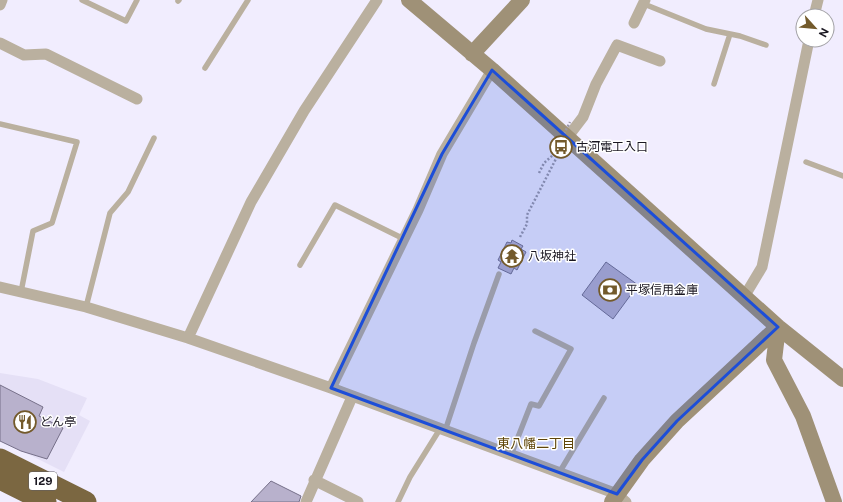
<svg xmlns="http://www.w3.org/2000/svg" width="843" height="502" viewBox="0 0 843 502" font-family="'Public Sans','Noto Sans JP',sans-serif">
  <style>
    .built { fill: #e5e0f6 }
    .building { fill: #b8b1cc; stroke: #767089 }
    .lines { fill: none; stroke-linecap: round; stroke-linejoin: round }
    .path { stroke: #9c98a7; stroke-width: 2.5; stroke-dasharray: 2 2; stroke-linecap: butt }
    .lane { stroke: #bab09f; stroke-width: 5.5 }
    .street { stroke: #bab09f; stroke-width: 11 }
    .secondary { stroke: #9f9177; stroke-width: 16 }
    .highway { stroke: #7b6741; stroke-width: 21 }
    .path-bridge { stroke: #9c98a7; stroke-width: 2.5; stroke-dasharray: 2 2; stroke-linecap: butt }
    .marked { fill: #1d4ed8; fill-opacity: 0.2; stroke: #1d4ed8; stroke-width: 3; stroke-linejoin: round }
    .labels { text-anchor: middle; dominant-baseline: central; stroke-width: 3; stroke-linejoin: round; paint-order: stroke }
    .shield { fill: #fff; stroke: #5f5d64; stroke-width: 1 }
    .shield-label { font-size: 11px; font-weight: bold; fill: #1a1721 }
    .poi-label { font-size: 12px; fill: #1a1721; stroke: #fff; text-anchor: start }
    .neighbourhood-label { font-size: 13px; fill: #604609; stroke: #fff }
  </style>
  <rect width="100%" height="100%" fill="#f1edfe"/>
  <path class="built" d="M0,373L38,379L87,398L79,415L90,421L64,472L0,440Z"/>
  <path class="building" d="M512,240L523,246L521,249L526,252L517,270L514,268L511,274L498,268L501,262L498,260L507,242L511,243Z
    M606,262L638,285L613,319L582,295Z
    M0,385L43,407L39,416L63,428L47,459L21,451L0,441Z
    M271,481L301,496L299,502H251Z"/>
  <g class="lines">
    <path class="path" d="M539,173L544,163L553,155
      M520,237L527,224V215L560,151"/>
    <path class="lane" d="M82,0L126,21L137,0
      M178,1L179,0
      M644,4L706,29L740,36L766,45
      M205,68L248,0
      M714,84L730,34
      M0,124L77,142L52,223L33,231L21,292
      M806,162L843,176
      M300,265L335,205L404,239
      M86,307L110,213L128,192L154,138
      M445,431L474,343L499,274
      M511,455L531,404L539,406L571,349L535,331
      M559,473L604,398
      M398,502L410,477L440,429"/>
    <path class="street" d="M0,5L2,0
      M814,16L818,0
      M634,23L645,0
      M0,43L24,55L46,54L137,99
      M567,138L583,117L596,84L617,45L660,61
      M0,287L86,307L188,338L331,388L617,494L626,502
      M744,297L762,267L809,40
      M188,338L251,202L304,111L377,0
      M331,388L418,210L442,154L492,70
      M314,480L358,502
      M306,502L352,397"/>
    <path class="secondary" d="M409,0L492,70L778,327L843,379
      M472,54L522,0
      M778,327L774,360L803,416L834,502
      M612,502L642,460L677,421L778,327"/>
    <path class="highway" d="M0,459L86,502
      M0,479L46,502"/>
    <path class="path-bridge" d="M553,155L570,122"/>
  </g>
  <path class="marked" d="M492,70L778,327L677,421L642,460L617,494L331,388L442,154Z"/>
  <defs>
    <g id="bus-ring" transform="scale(1.15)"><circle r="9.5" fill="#fff" stroke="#735a2b" stroke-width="1.5"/><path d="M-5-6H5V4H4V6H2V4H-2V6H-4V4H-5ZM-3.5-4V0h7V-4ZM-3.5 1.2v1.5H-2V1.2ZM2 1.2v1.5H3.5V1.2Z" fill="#735a2b"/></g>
    <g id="temple-ring" transform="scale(1.15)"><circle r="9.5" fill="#fff" stroke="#735a2b" stroke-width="1.5"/><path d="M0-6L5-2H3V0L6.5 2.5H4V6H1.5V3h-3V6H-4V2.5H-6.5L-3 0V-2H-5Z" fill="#735a2b"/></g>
    <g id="bank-ring" transform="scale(1.15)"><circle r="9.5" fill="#fff" stroke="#735a2b" stroke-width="1.5"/><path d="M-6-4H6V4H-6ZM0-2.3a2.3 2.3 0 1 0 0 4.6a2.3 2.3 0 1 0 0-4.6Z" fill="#735a2b"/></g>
    <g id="restaurant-ring" transform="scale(1.15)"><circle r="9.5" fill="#fff" stroke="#735a2b" stroke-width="1.5"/><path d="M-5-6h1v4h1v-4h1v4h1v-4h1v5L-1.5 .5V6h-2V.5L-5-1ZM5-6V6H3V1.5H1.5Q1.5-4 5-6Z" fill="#735a2b"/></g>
  </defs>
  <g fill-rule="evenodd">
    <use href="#bus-ring" x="561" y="147"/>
    <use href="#temple-ring" x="512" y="256"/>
    <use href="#bank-ring" x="610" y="290"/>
    <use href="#restaurant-ring" x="25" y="422"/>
  </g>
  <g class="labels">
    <rect class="shield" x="29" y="472" width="28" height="18" rx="3"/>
    <g class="shield-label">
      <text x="43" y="481">129</text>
    </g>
    <g class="poi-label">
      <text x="576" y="147">古河電工入口</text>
      <text x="528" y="256">八坂神社</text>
      <text x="626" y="290">平塚信用金庫</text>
      <text x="40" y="422">どん亭</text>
    </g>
    <g class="neighbourhood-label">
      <text x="536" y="443">東八幡二丁目</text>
    </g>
  </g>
  <g transform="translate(815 28) rotate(117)"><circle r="19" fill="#ffffff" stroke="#a3a2a6"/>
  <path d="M0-3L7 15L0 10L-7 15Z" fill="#735a2b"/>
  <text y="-6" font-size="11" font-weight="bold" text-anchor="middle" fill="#1a1721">N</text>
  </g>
</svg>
